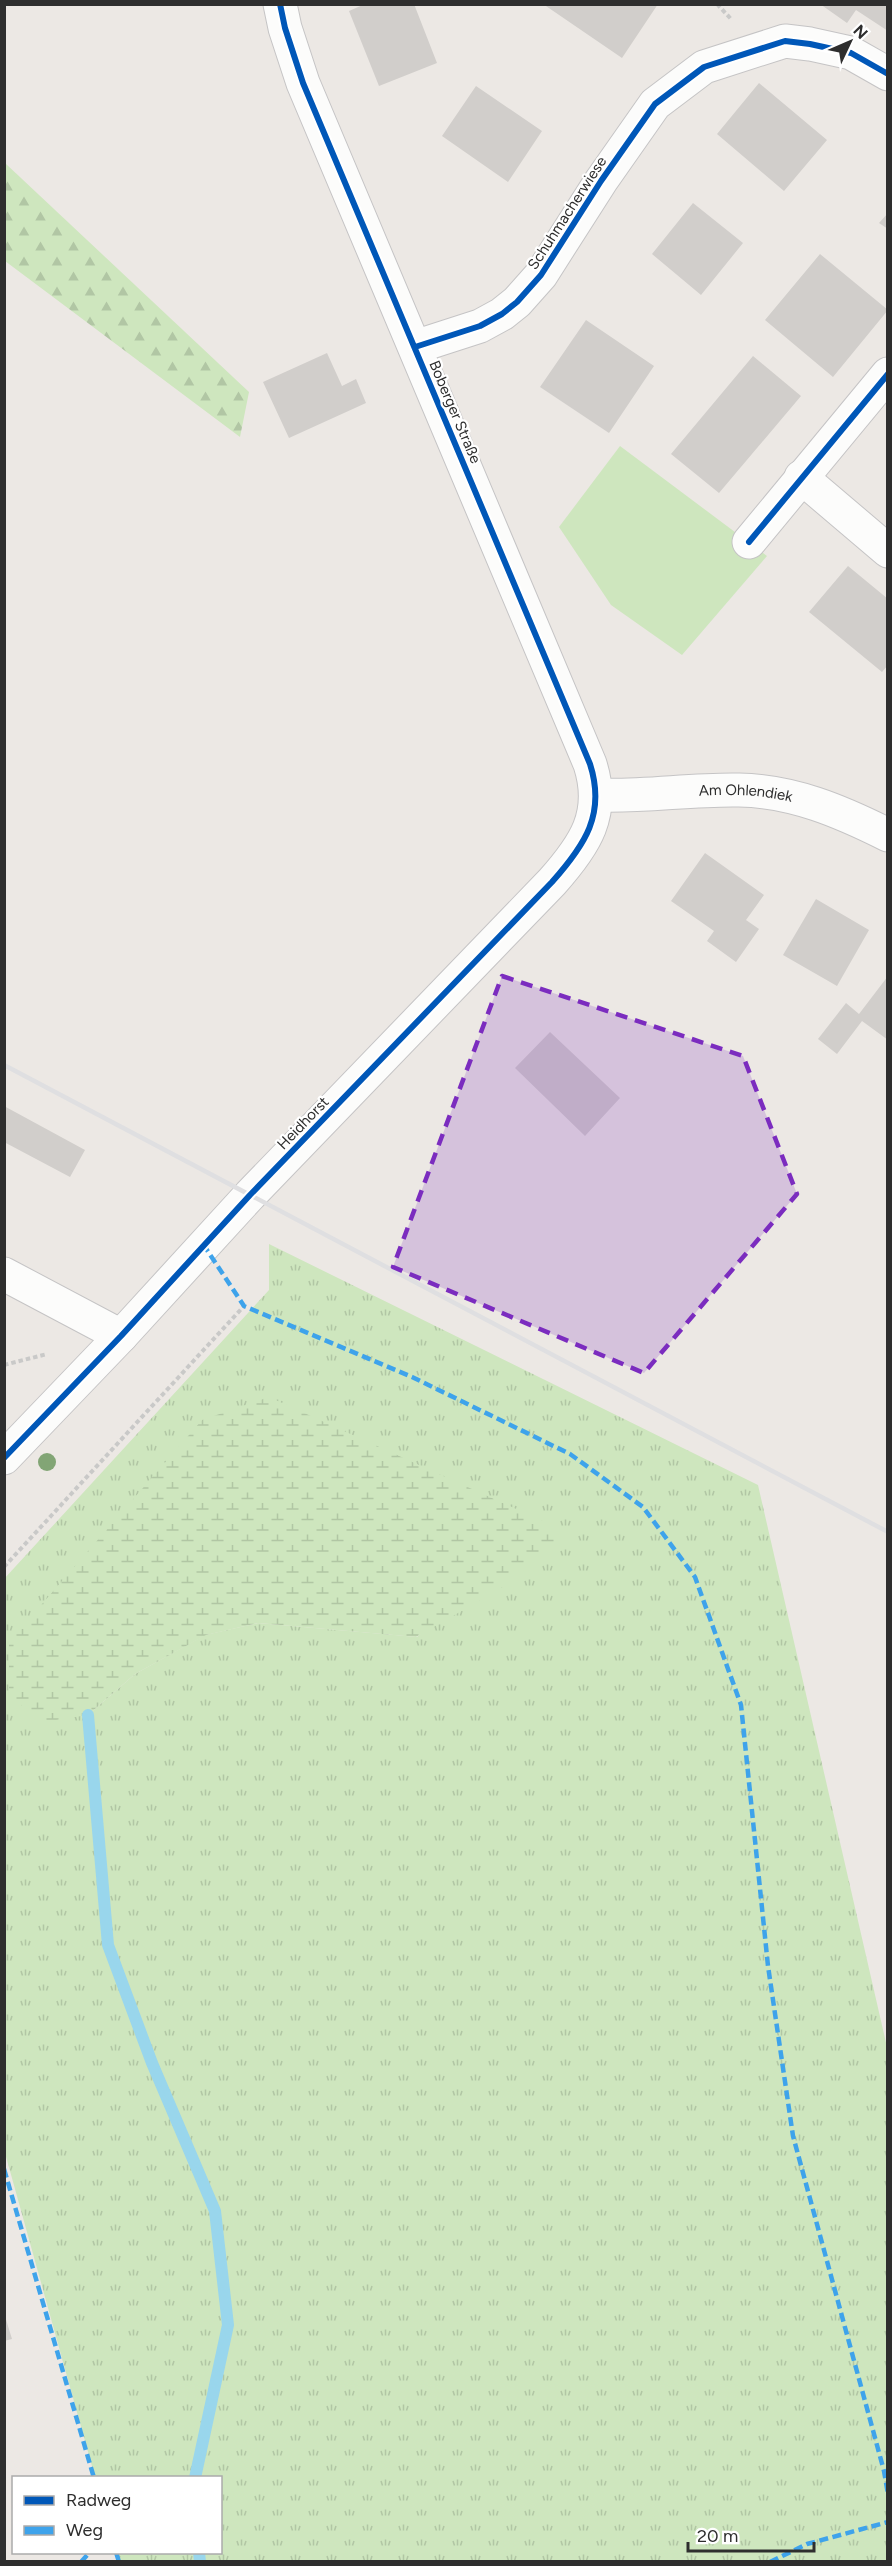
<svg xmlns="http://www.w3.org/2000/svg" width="892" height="2566" viewBox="0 0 892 2566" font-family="Figtree,sans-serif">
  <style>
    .grass { fill: url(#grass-tufts); fill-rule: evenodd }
    .forest { fill: url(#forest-firs) }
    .wetland { fill: url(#wetland-marsh) }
    .park { fill: #cee6be }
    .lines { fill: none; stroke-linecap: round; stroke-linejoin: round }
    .stream { stroke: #99d6ec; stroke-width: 12 }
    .building { fill: #d1cecb }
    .minor-casing { stroke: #c5c4c5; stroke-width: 35 }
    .path { stroke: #c9c9c8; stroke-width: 4; stroke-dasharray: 4.5 3; stroke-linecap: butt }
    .minor { stroke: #fcfcfb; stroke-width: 33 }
    .rail { stroke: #dfdfe1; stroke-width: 4.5 }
    .quiet { stroke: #3ea3eb; stroke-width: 4.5; stroke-dasharray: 9 4.5; stroke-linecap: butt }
    .cycleway-casing { stroke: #fff; stroke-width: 10 }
    .cycleway { stroke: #0057b8; stroke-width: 6 }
    .tree { fill: #82a575 }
    .marked { fill: #7b2cbf; fill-opacity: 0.2; stroke: #7b2cbf; stroke-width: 4.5; stroke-dasharray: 12 8; stroke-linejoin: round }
    .labels { text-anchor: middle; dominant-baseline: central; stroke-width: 4.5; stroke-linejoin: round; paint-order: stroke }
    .street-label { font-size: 15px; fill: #2e2e2e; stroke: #fff }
  </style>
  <defs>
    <pattern id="grass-tufts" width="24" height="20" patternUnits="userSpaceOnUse" patternTransform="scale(1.5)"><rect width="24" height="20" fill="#cee6be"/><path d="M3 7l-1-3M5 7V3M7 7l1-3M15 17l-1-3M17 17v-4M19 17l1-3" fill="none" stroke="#b1c6a4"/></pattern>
    <pattern id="forest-firs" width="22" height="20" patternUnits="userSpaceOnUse" patternTransform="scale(1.5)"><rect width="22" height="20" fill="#cee6be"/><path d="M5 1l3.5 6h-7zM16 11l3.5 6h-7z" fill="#b1c6a4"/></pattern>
    <pattern id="wetland-marsh" width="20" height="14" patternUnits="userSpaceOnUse" patternTransform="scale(1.5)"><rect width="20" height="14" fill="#cee6be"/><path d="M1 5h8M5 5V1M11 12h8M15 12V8" fill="none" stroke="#b1c6a4"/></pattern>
  </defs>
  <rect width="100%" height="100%" fill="#ece8e4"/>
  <path class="grass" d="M269,1244L758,1485L887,2047V2561H118L116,2553L220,2552V2478L95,2477L5,2153L4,1579L269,1290ZM545,1522L417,1637L258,1623L205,1635L135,1674L88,1715L9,1691Z"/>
  <path class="forest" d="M5,163L249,392L240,437L5,261Z"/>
  <path class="wetland" d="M269,1397L545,1522L557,1540L500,1589L416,1637L258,1623L206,1635L135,1674L88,1715L37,1723L9,1691V1642L202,1420Z"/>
  <path class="park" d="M620,446L767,556L682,655L611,605L559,527Z"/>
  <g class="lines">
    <path class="stream" d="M88,1715L108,1945L152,2063L215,2211L228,2325L195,2478
      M199,2552L200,2562"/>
  </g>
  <path class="building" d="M365,4H414L437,63L379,86L349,11Z
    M543,4H658L622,58Z
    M820,4H888V31L856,10L847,23Z
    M759,83L827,140L784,191L717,134Z
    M476,86L542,131L508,182L442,136Z
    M693,203L743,243L701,295L652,254Z
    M888,213V229L879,223Z
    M820,254L888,310L833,377L765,320Z
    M586,320L654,366L609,433L540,387Z
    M327,353L342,386L356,379L366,403L289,438L263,382Z
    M753,356L801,396L719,493L671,454Z
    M848,566L888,599V665L882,672L809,612Z
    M705,853L764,895L746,920L759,929L736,962L707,941L714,931L671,901Z
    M816,899L869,930L837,986L783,955Z
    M888,976V1040L862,1021L837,1054L818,1039L846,1003L859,1014Z
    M550,1032L620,1098L585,1136L515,1068Z
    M4,1106L85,1150L70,1177L4,1142Z
    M4,2313L12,2339L4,2341Z"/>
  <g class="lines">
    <g class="minor-casing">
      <g id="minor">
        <path d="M415,347L480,326L502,314L517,302L541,275L601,181L655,104L704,67L785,41L810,44L851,53L888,74"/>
        <path d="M801,477L888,551"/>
        <path d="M749,542L888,374"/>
        <path id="s1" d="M596,795C644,797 691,789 739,790C793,791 840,811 888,835"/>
        <path d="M4,1274L121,1336"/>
        <path d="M4,1458L121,1336L250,1195L552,882C585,845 606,814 590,764L303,83L285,28L280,4"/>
      </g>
    </g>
    <path class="path" d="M717,4L731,19
      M4,1365L47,1354
      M4,1567L244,1306"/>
    <use href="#minor" class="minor"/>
    <path class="rail" d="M4,1065L888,1532"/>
    <path class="quiet" d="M203,1244L244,1306L412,1377L570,1454L643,1507L695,1577L741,1705L768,1966L793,2136L884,2471L888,2494
      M4,2169L94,2478
      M116,2552L119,2562
      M81,2562L90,2552
      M770,2562L807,2544L888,2522"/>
    <g class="cycleway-casing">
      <path id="cycleway" d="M415,347L480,326L502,314L517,302L541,275L601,181L655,104L704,67L785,41L810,44L851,53L888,74
        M749,542L888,374
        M4,1458L121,1336L250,1195L552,882C585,845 606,814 590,764L303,83L285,28L280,4"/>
    </g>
    <use href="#cycleway" class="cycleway"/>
  </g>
  <circle class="tree" cx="47" cy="1462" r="9"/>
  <path class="marked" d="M502,976L743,1056L797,1194L644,1373L393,1267Z"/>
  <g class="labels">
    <g class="street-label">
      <text transform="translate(567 213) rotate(-57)">Schuhmacherwiese</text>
      <text transform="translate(455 412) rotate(67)">Boberger Straße</text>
      <text stroke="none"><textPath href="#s1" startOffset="150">Am Ohlendiek</textPath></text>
      <text transform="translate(303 1123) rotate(-46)">Heidhorst</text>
    </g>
  </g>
  <rect width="892" height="2566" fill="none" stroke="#2e2e2e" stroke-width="12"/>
  <rect x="12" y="2476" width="210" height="78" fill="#ffffff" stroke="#ababab" stroke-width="1.5"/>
  <rect x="24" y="2496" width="30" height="9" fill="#0057b8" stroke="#ababab" stroke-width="1.5"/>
  <text x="66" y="2506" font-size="18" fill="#2e2e2e">Radweg</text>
  <rect x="24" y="2526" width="30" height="9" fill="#3ea3eb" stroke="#ababab" stroke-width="1.5"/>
  <text x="66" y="2536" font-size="18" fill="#2e2e2e">Weg</text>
  <g transform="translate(850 42) rotate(46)" stroke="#ffffff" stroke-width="4.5" paint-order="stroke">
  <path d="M0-4.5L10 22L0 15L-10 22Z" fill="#2e2e2e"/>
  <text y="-9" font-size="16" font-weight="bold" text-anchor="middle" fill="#2e2e2e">N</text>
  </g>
  <path d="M688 2542v9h126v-9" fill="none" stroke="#2e2e2e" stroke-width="3"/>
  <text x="697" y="2542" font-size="18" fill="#2e2e2e" stroke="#ffffff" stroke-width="4.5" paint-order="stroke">20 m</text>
</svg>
